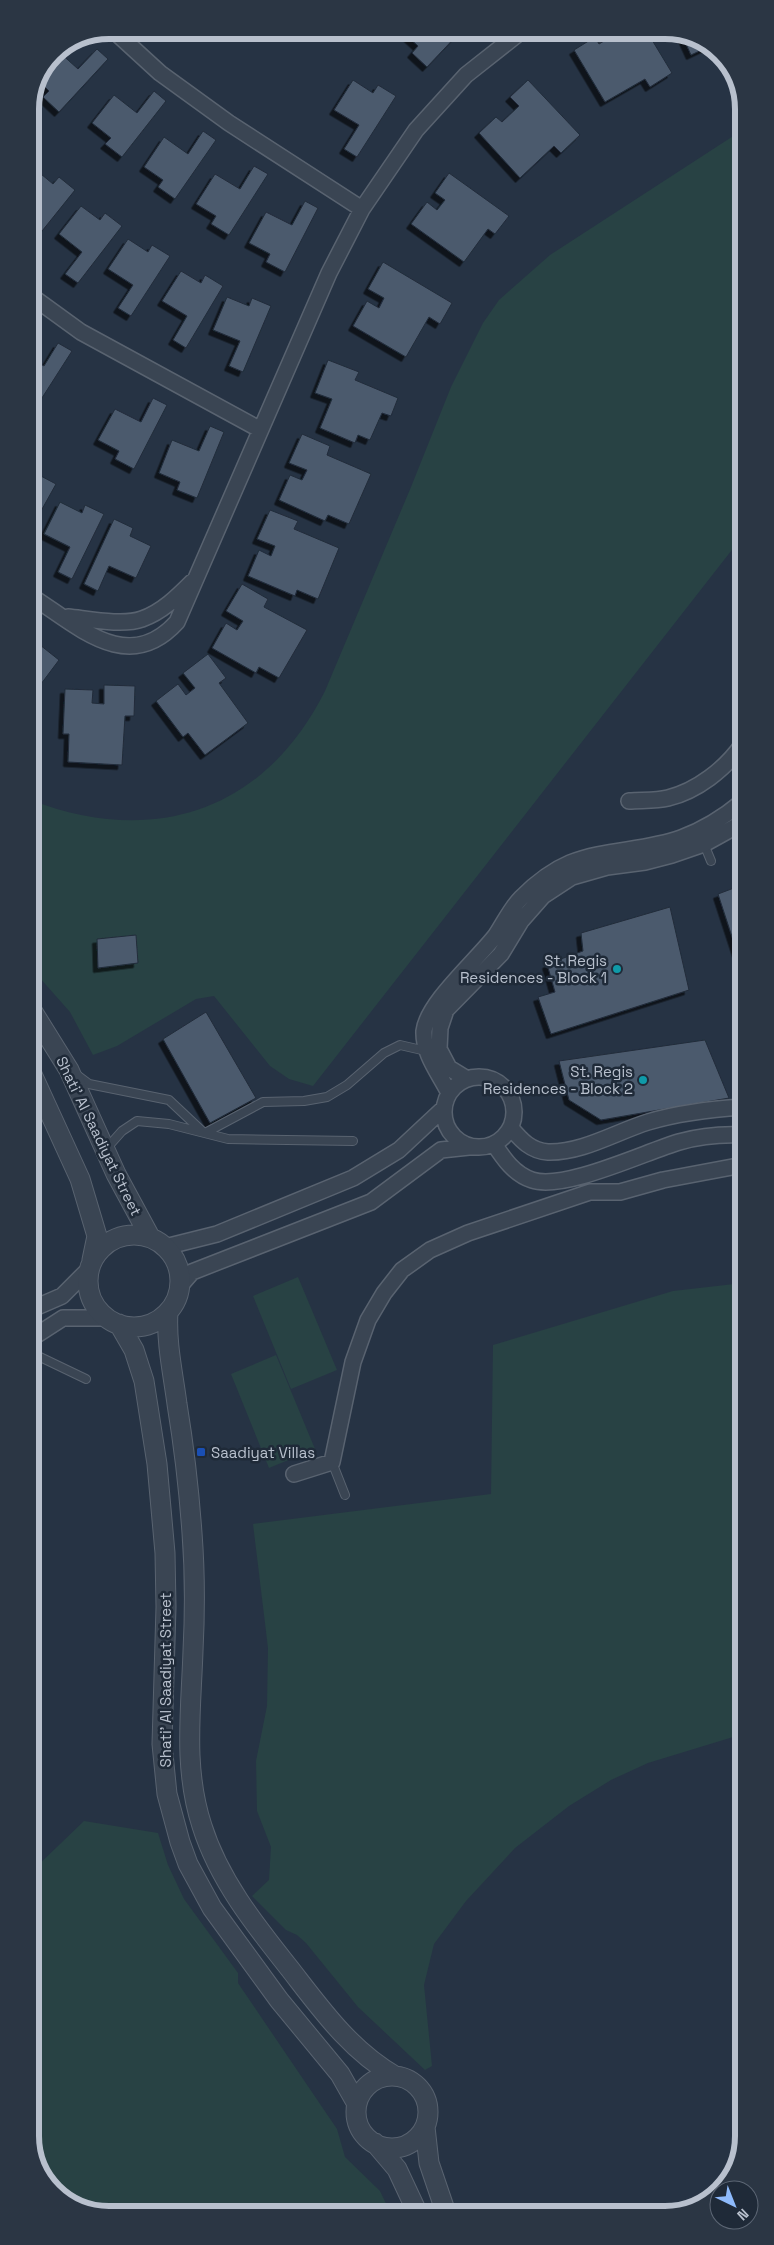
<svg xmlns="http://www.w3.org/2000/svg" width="774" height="2245" viewBox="0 0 774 2245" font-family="'Space Grotesk',sans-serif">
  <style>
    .green { fill: #284244 }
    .building { fill: #4c5a6d; stroke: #212c3a; filter: url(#shadow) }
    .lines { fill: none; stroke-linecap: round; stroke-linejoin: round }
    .service-casing { stroke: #596370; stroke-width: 10 }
    .minor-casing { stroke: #596370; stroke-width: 18 }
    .tertiary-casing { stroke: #596370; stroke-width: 21 }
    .service { stroke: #3a4553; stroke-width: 8 }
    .minor { stroke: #3a4553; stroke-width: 15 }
    .tertiary { stroke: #3a4553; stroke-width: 19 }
    .culture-dot { fill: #0f9aa8; stroke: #1f2a38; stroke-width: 2 }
    .transit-dot { fill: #1a4fb4; stroke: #1f2a38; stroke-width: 2 }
    .labels { text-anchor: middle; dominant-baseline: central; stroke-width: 5; stroke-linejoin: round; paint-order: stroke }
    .poi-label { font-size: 15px; fill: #b8c0cd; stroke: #1f2a38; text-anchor: end }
    .street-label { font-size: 15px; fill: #b8c0cd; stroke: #1f2a38 }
    .rim { fill: none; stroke: #b8c0cd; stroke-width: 6 }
  </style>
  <defs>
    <filter id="shadow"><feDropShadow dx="-4.5" dy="4.5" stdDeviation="0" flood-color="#0009"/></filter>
  </defs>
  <rect width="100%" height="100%" fill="#263344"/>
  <path class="green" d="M741,131L742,537L313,1086L289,1079L270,1066L214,996L196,999L117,1046L93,1055L70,1012L31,968V800C154,848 265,811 325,691L411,487L451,387L483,323L499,300L550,255Z
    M298,1277L337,1370L291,1389L253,1296Z
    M743,1283V1734L648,1763L611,1780L569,1806L515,1848L466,1901L434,1944L424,1985L432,2066L425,2070L358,2007L306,1943L297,1935L286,1930L252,1896L269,1880L271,1847L257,1811L256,1761L267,1706L268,1648L253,1524L491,1494L493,1345L673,1291Z
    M276,1355L315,1449L269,1468L231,1374Z
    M84,1821L158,1833L168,1865L184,1899L238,1973V1983L337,2129L345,2157L380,2191L391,2214L103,2215L57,2196L33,2157L32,1871Z"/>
  <path class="building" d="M401,30H462L427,67L412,53L418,46Z
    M618,30H646L672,73L650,87L645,79L605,102L574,50L595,37L599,44L619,32Z
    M682,35L710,46L691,55Z
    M97,49L108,59L59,112L43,97L49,91L40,82L53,53L58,51L78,69Z
    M353,80L373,93L378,85L396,96L357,157L344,149L359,125L334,110Z
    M528,80L580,135L561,153L554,146L520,178L479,133L496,117L502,122L519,106L510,97Z
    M154,91L166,101L122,157L105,144L111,138L92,123L114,95L137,113Z
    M203,131L216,140L175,199L158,187L163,180L144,167L164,137L188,154Z
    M254,166L268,174L229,235L211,224L216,216L196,204L215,174L240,189Z
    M35,169L53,184L59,177L75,190L30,246V221L35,215L30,211V175Z
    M449,173L509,216L495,234L488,229L464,262L411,224L427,202L437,210L445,200L435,193Z
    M305,201L318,208L285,272L266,262L270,254L249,243L266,212L292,225Z
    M81,206L100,220L105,213L122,226L78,283L65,274L82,252L59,234Z
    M128,239L148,252L152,245L170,256L131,316L118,308L133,285L108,269Z
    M383,262L452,303L440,324L429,317L406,357L353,326L367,301L379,308L384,298L368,289Z
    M181,271L201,283L205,275L223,286L186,348L173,340L187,316L162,301Z
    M227,297L249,306L252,298L271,306L243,372L229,366L240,341L213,330Z
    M58,343L72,351L33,412L31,411L30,358L44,366Z
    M328,360L359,372L355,380L398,398L391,416L382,413L370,440L358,435L355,443L320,428L332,399L315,393Z
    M153,398L167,405L134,469L115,459L119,451L98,440L115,409L141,422Z
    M210,426L224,432L197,498L177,490L180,482L159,473L172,440L199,451Z
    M302,434L330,446L327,455L371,474L349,524L328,515L325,521L279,500L290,475L302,480L307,470L289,463Z
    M37,474L56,484L31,529V480L33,482Z
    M60,502L82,513L85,505L104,514L72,579L58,572L70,547L44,534Z
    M270,510L298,521L294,529L339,548L318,599L297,590L295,596L248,576L259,550L271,556L275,546L257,539Z
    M114,519L133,528L130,536L151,546L136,578L109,566L98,591L84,584Z
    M242,584L268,599L264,607L307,630L279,678L259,667L256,673L212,648L226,623L237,630L243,621L226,611Z
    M35,641L59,660L41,684L34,678L31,683V646Z
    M208,654L226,678L219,683L248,723L205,755L188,733L183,737L156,701L178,684L186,695L195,688L183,673Z
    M104,685L135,686L134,716H125L122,765L68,762L69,734H63L65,689L93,690L92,703L104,704Z
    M742,885V954L738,955L718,894Z
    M670,907L689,990L551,1034L538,997L555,992L547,964L583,951L581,933Z
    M136,935L138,963L98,968L97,939Z
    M206,1012L256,1098L210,1123L163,1039Z
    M705,1040L729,1098L601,1120L569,1100L559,1061Z"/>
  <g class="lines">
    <g class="service-casing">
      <path id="service" d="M704,844L711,861
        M77,1075L89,1084L169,1100L203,1132
        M205,1133L263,1102L304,1101L327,1097L347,1085L384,1053L400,1045L426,1051
        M106,1149L122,1131L137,1121L169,1124L228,1139L353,1141
        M32,1346L38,1356L86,1379
        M332,1462L345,1495"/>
    </g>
    <g class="minor-casing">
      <path id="minor" d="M113,30L160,73L229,123L362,209
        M30,295L81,332L259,429
        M31,596C78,626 128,676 177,622L329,273L362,209L416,130L466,75L523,30
        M68,617C88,619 123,626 142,619C162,612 177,597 192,582
        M629,801C642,800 656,801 668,798C697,791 725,769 742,745
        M444 1112a35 35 0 1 1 70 0a35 35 0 1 1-70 0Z
        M467,1079L449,1068L439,1049L440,1028L446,1010L501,954L521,921L543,896L572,877L607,867L645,862L672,855L704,844L742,823
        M449,1093C439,1073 423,1054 424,1031C427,1003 477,960 496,935C504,923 511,908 521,898C536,883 551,871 570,863C605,849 645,851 681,838C703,830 724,817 742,802
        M511,1128C521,1140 531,1151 548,1152C582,1153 616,1132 648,1122C678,1113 711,1109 743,1107
        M494,1144C504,1159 514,1174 532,1180C564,1191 645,1152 679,1142C700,1136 721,1134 743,1135
        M165,1247L217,1234L353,1178L399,1150L444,1108
        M179,1287L192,1272L371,1202L441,1150L469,1147
        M32,1309L62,1296L89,1269
        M32,1338L63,1318H106
        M294,1474L332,1462L353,1362L368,1320L384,1293L402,1270L430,1250L468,1233L590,1192H620L663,1180L743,1165"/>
    </g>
    <g class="tertiary-casing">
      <path id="tertiary" d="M31,1009L69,1070L116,1174L150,1237
        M31,1072L80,1179L97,1236L92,1260
        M88 1281a46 46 0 1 1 92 0a46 46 0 1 1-92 0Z
        M168,1312C166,1343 173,1373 177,1404C184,1447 189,1490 192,1533C195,1572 195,1612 193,1651C191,1711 183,1768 202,1826C219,1880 255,1925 290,1969C321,2009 350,2050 395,2076
        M119,1324L134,1350L144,1381L157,1464L165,1553L166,1607L162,1744L167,1794L180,1842L188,1864L212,1908L279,2000L340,2074L357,2104
        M356 2112a36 36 0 1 1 72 0a36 36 0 1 1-72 0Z
        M425,2127L429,2163L446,2213
        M375,2143L397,2169L418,2214"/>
    </g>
    <use href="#service" class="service"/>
    <use href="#minor" class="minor"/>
    <use href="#tertiary" class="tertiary"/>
  </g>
  <g class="culture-dot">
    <circle cx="617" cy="969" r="5"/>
    <circle cx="643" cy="1080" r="5"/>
  </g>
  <rect class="transit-dot" x="196" y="1447" width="10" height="10" rx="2.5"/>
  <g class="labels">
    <g class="poi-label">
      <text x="607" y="960">St. Regis<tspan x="607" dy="17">Residences - Block 1</tspan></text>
      <text x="633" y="1071">St. Regis<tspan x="633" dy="17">Residences - Block 2</tspan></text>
      <text x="211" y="1452" text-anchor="start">Saadiyat Villas</text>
    </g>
    <g class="street-label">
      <text transform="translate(99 1136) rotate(64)">Shati' Al Saadiyat Street</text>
      <text transform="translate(165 1680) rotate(-90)">Shati' Al Saadiyat Street</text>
    </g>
  </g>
  <path d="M0 0H774V2245H0ZM109 39H665A70 70 0 0 1 735 109V2136A70 70 0 0 1 665 2206H109A70 70 0 0 1 39 2136V109A70 70 0 0 1 109 39Z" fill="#2b3644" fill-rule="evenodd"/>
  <path class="rim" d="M109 39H665A70 70 0 0 1 735 109V2136A70 70 0 0 1 665 2206H109A70 70 0 0 1 39 2136V109A70 70 0 0 1 109 39Z"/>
  <g transform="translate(734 2205) rotate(137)"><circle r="24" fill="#1f2a38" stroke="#5c6674"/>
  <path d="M0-4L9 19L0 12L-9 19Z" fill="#8ebafb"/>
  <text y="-8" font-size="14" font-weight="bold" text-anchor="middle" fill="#b8c0cd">N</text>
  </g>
</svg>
